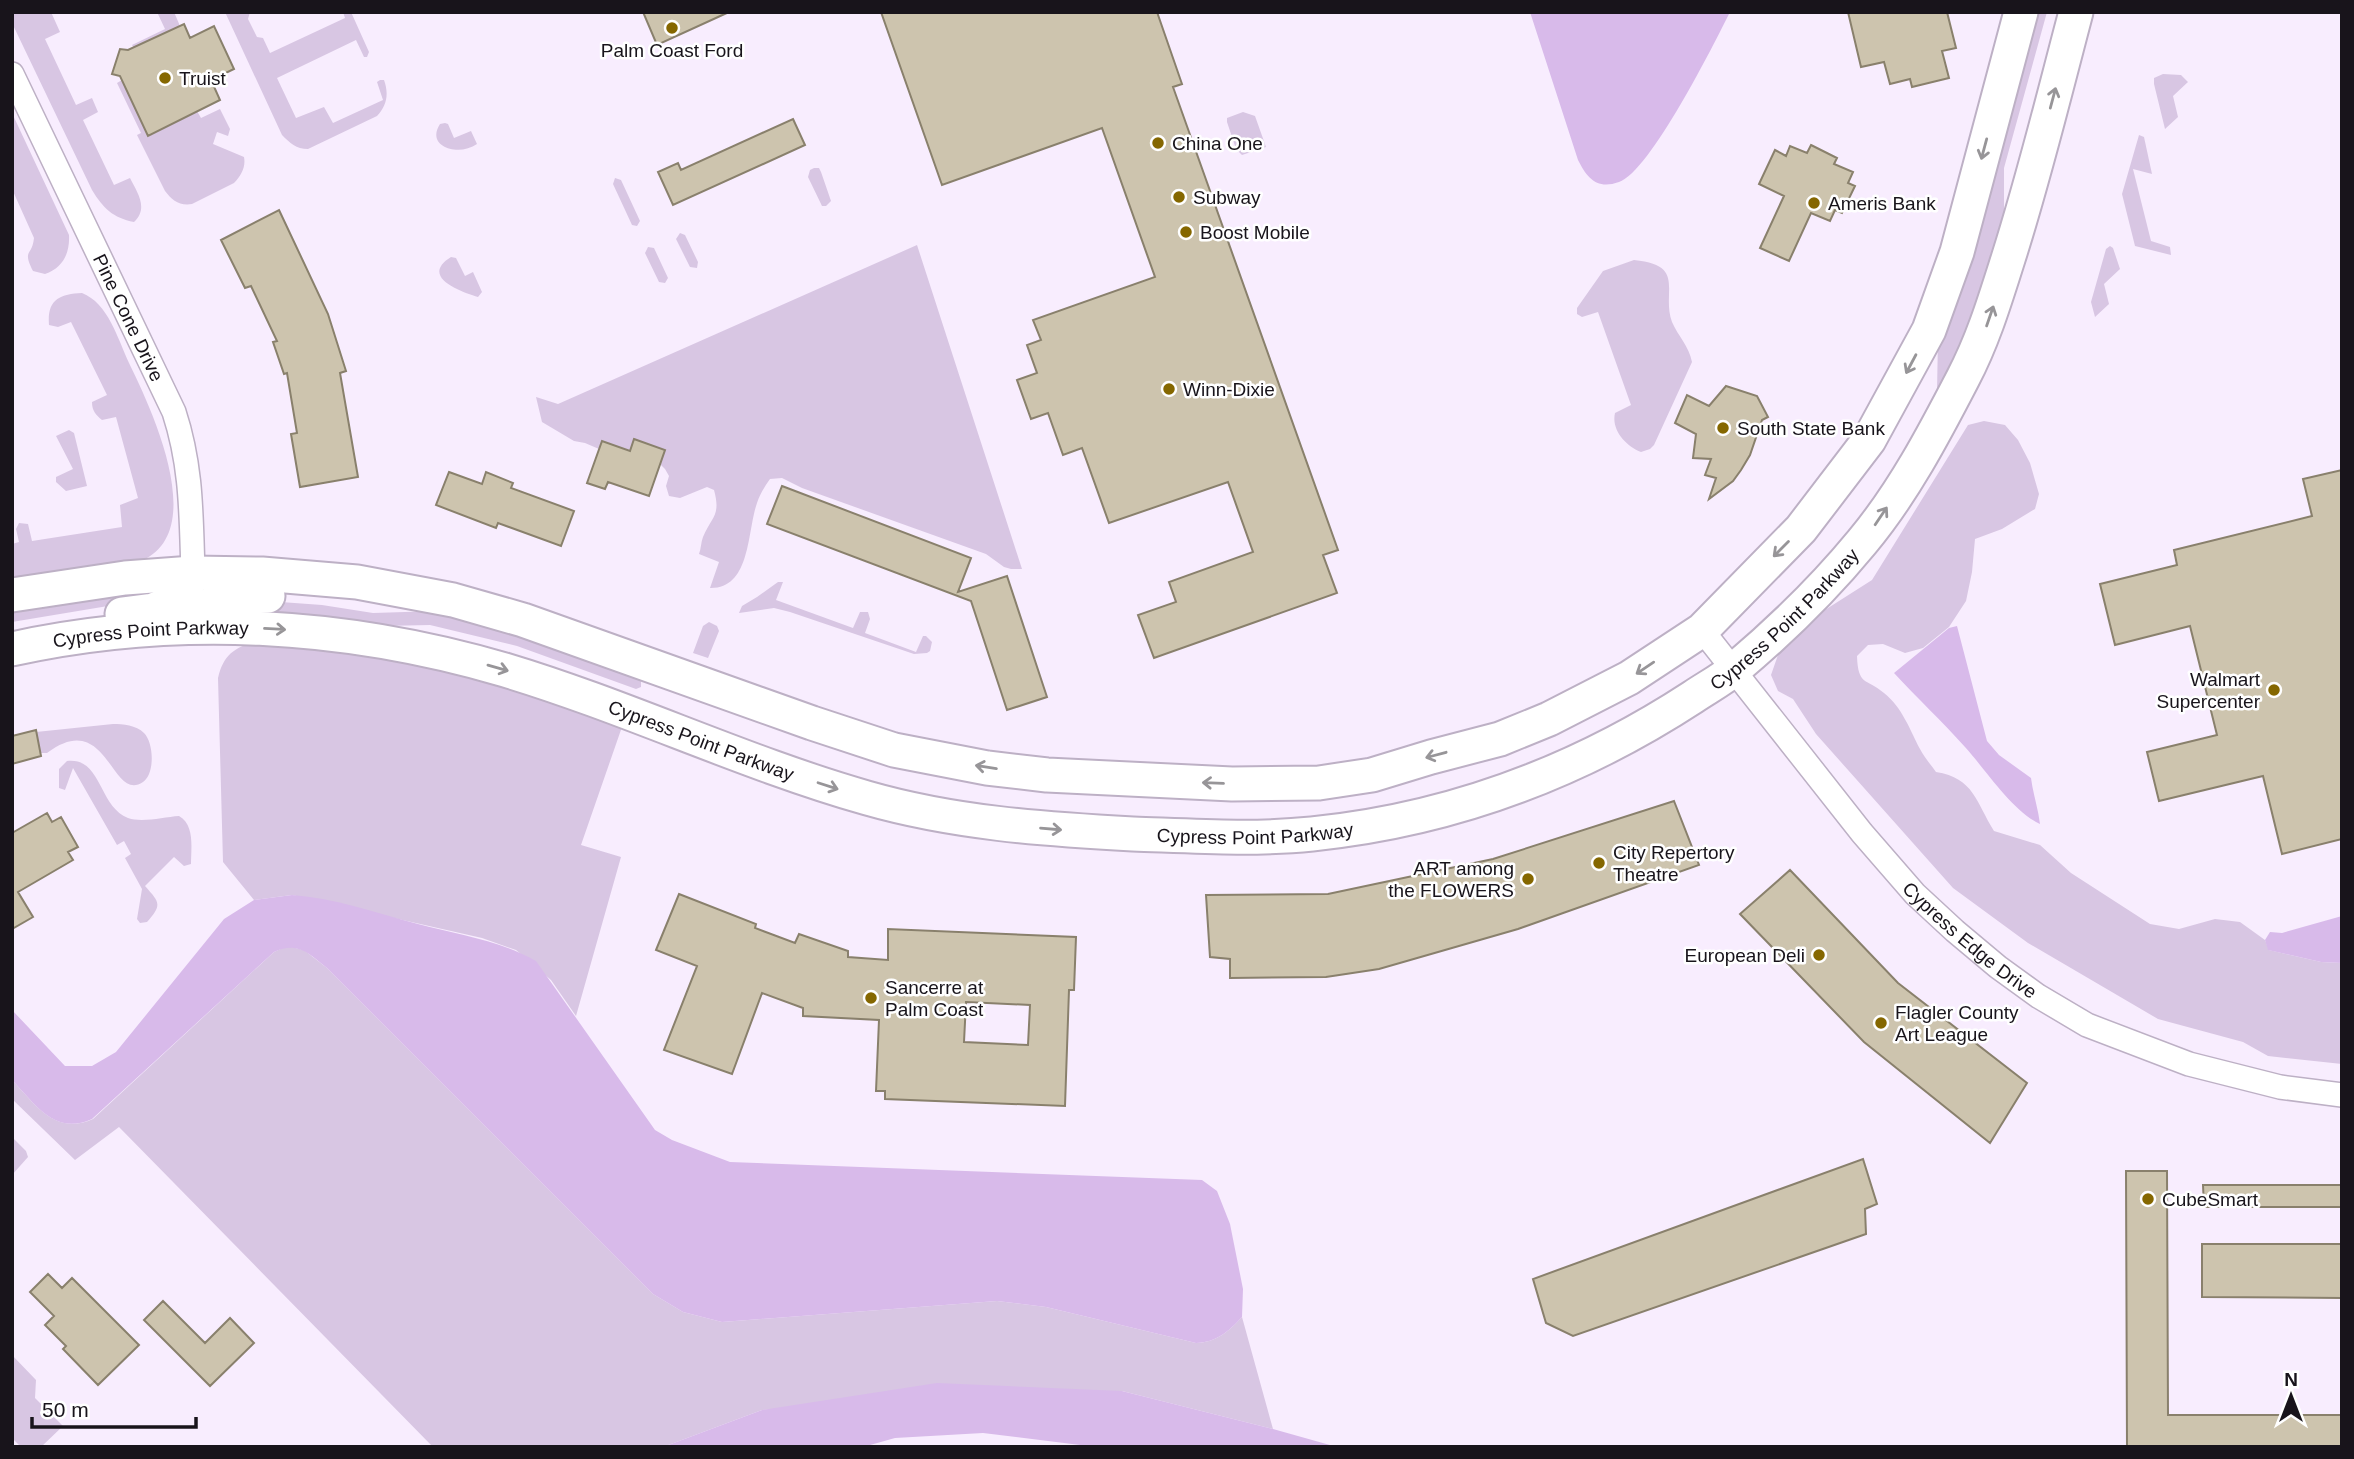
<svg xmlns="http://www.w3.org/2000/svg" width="2354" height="1459" viewBox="0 0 2354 1459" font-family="Helvetica,sans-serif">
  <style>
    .green { fill: #d8c6e3 }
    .water { fill: #d8baea }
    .building { fill: #cdc4ae; stroke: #89806c; stroke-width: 2; fill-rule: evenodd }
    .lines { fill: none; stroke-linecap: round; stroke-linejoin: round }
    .street-casing { stroke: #bdb0c5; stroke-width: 26 }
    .secondary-casing { stroke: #bdb0c5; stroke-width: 37 }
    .street { stroke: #fff; stroke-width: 23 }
    .secondary { stroke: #fff; stroke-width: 33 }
    .oneway { stroke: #979598 }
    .poi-dot { fill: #856700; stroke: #fff; stroke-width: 2.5 }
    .labels { text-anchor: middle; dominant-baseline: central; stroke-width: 5; stroke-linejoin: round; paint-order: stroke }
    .poi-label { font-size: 19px; fill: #18141b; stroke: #fff; text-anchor: start }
    .street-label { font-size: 19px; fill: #18141b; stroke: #fff }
  </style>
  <rect width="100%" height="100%" fill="#f8edfe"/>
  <path class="green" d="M12,12H51L60,32L45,39L76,105L92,98L98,112L83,120L114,185L130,178C137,192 149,208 134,222C113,218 103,208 92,190L12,23Z
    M157,12H174L180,26L134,48L132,45L165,29Z
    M225,12H250L248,19L257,37L263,38L270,53L345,18L343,12H351L369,52L367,57H364L356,40L277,78L296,118L324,107L333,123L383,100L377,82L380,80H384C389,94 387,105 377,116L308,149C296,149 290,143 282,135Z
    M2035,12H2047L2004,168V226L1978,312L1937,392L1938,337Z
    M2163,74L2181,75L2188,82L2173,96L2178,117L2165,129L2154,84V78Z
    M122,80L148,135L197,111L201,118L220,109L230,129L228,136L217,132L213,144L244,157C246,167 241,176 234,183L192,204C179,206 172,200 165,191L137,135L141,133L117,83Z
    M1243,112L1255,116L1266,147L1242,155L1236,149L1227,122V118Z
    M12,113L69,235C70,253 63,268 45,274L33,271C22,249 32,257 34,238L12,189Z
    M445,123L448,124L454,138L471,131L477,144C459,157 425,147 440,124Z
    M2139,135L2144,137L2152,174L2133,169L2151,241L2170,247L2171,255L2135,246L2122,194Z
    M814,168H819L821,172L831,201L826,206H822L808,177L810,170Z
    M615,178L621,180L640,221L637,226L632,225L613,184Z
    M680,233L685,235L698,262L697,268L690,267L676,239Z
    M917,245L1022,569H1011L1004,567L986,554L802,488L782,478L770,479C765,486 760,494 757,503C747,531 751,589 710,588L719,562L699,554C701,549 701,542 703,537C712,516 721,516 714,490L707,487L680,498L669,496L666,486L669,476L665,469L660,464L665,450L634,439L630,451L602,441L599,449L585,443L574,441L542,422L536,397L558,404Z
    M2110,246L2113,248L2120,269L2104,284L2109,304L2095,317L2091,302L2106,249Z
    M648,247L654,248L668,278L665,283L659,282L645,253Z
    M451,257L456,258L465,276L473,272L482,292L478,297C461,292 419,277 451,257Z
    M1634,260C1687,265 1661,292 1672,322C1678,336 1689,346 1692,362L1654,445L1650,449L1641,452C1626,446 1611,430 1615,413L1631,405L1598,312L1582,317L1577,314V308L1603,271Z
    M82,293C108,303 118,339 129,363C151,408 210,532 141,561L12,581V544L19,542L16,529L19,523L28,524L32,541L122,527L120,505L138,498L116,417L102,420C96,415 92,411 92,402L107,395L71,322L58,327L49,325C47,300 59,294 82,293Z
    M1984,421L2005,425L2018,440L2030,463L2039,494L2035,509L2002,529L1975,539L1972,572L1966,601L1949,627L1923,648L1905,653L1883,644L1868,645L1857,656C1858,686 1866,678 1884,693C1902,707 1910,730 1920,749C1924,757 1931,765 1936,772C1974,778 1976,802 1994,831L2040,845L2071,873L2150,924L2179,929L2215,919L2240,922L2265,940L2269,950L2321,962L2342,963V1064L2268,1056L2243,1042L2158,1019L2028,943L1953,888L1816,734L1793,699L1778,691L1771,675L1778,655L1817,615L1872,580L1968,425Z
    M69,430L74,433L87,486L66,491L56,482V477L73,469L56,436Z
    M778,582H783L776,600L853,628L860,612H868L870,619L865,633L916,652L923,636H926L932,642L930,651L927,653L914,654L790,612L774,608L739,613L742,606L757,597Z
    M165,590L108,606L12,622V608Z
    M267,601L322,605L373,613L437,611L521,635L641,678V687L636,689L517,646L430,625L383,626L227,613Z
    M709,622L717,626L719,631L708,658L693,653L703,626Z
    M257,641C343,648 428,662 511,686C549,697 586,711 623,724L581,845L621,857L576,1016L551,980L516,950L482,938L292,895L254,900L223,862L218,678C224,654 234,648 257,641Z
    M113,724C123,724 136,725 144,733C154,743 155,774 143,782C111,804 108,707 47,753H41L36,732Z
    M67,761C102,757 98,806 128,818C142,823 164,817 179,816C195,825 191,848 191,864L184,866L174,857L145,886C159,902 163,904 147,922L140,923L137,919L142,889L125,858L131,854L124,841L117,845L73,768L65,790L59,788V769Z
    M287,946L304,950L327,968L653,1294L683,1312L722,1322L997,1301L1046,1307L1196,1343C1217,1342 1228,1332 1242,1317L1273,1429L1122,1391L762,1410L663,1447H433L119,1127L75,1160L12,1099V1080C36,1105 55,1136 93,1119L274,952Z
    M12,1137L26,1151L28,1157L12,1175Z
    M12,1355L36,1380L35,1398L63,1426L41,1447H21L12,1438Z"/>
  <path class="water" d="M1530,12H1730C1714,44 1650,172 1619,182C1597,190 1587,178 1578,160Z
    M1957,626L1987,741L1999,755L2031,778C2033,794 2038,808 2040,824C2013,812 1985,769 1965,747C1942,721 1917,698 1894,673L1949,628Z
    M292,895C335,898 376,913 418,924C459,935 499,940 536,961L655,1130L672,1140L730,1162L1202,1180L1217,1191L1230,1224L1243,1289L1242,1317C1228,1332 1217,1342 1196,1343L1046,1307L997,1301L722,1322L683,1312L653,1294L327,968C308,953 298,941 274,952L92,1119C55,1136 36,1105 12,1080V1010L65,1066H92L116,1052L224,919L254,900Z
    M2342,916V963L2321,962L2268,950L2265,940L2270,932L2282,933Z
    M937,1383L1122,1391L1273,1429L1337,1447H1096L983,1433L895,1438L863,1447H663L762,1410Z"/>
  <path class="building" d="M643,12H729L657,45Z
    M881,12H1157L1182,84L1173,87L1338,550L1323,555L1337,593L1154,658L1138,615L1176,602L1169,582L1253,552L1228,482L1109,523L1082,448L1063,455L1048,413L1031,419L1017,380L1037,373L1027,345L1041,340L1033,320L1155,277L1102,128L942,185Z
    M1848,12H1947L1956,48L1942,51L1949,78L1912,87L1910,79L1890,84L1884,62L1861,67Z
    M184,24L190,38L214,26L234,69L211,80L220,100L148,136L120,76L112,74L120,49L128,50Z
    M793,119L805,145L673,205L658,172L678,163L681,170Z
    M1811,145L1837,158L1834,164L1853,172L1848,183L1855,186L1842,213L1835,210L1830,221L1811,213L1789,261L1760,248L1784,196L1759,184L1775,150L1786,156L1790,146L1807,153Z
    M279,210L328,314L346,371L340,373L358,477L300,487L291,434L297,433L287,373L284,374L273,342L277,341L251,286L245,288L221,240Z
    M1726,386L1757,396L1768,417L1762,420L1750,455L1741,470L1733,481L1709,499L1716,478L1705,475L1711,459L1693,458L1696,434L1675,423L1687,395L1709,406Z
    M634,439L665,450L649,496L608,482L605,489L587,483L602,441L630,451Z
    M2342,470V839L2282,854L2263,776L2159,801L2147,752L2217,735L2190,626L2115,645L2100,584L2177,565L2174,550L2312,516L2303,479Z
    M449,472L482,484L486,472L513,483L511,488L574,511L561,546L498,523L496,528L436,505Z
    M782,486L971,558L958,592L1007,576L1047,697L1007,710L971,601L767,524Z
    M36,730L41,756L12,764V736Z
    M1674,801L1699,865L1518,929L1379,969L1326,977L1230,978V959L1210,957L1206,895L1328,894L1493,859Z
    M47,813L52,822L61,817L78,847L68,852L73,860L18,892L33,917L12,929V833Z
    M1790,870L1898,983L2027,1083L1990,1143L1864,1042L1740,914Z
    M679,894L756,924L755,928L795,943L799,934L848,951V957L888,960V929L1076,937L1074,990H1069L1065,1106L885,1099V1091H876L879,1020L803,1016V1008L762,993L732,1074L664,1050L697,966L656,950ZM966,1002L1030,1005L1028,1045L964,1042Z
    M1863,1159L1877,1204L1865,1209L1866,1234L1573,1336L1546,1323L1533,1279Z
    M2126,1171H2167L2168,1415H2342V1447H2127Z
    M2203,1185H2342V1207H2204Z
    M2202,1244H2342V1298L2202,1297Z
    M48,1274L62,1288L72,1278L139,1345L98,1385L63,1349L66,1346L45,1325L54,1316L30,1292Z
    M163,1301L205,1343L230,1318L254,1343L210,1386L144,1320Z"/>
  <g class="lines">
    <g class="street-casing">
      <g id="street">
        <path id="s1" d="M12,74L174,412C192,467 191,515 193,573"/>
        <path id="s2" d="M1702,630L1862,833L1915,894L1955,931L1998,967L2038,996L2087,1025L2189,1064L2280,1087L2342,1095"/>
      </g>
    </g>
    <g class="secondary-casing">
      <g id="secondary">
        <path d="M12,595L125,578L193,573L262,574L357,582L453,600L523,620L812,723L894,750L987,768L1047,775L1232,784L1319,783L1372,775L1431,757L1500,739L1549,719L1629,678L1702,630L1801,529L1869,440L1929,330L1957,252L2021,12"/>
        <path d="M122,614L153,610L180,599L193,573"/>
        <path d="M191,627C214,591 229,595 268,596"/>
        <path id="s3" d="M12,649C176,613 345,623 505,670C628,707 744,763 867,798C954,823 1043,829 1133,834C1192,836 1253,840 1312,834C1450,820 1578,772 1693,697C1708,687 1723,679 1736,668C1781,630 1825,587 1862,542C1903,493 1934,434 1963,378C1983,340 1995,300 2008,259C2034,178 2054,95 2076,12"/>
      </g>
    </g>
    <use href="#street" class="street"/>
    <use href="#secondary" class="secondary"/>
  </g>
  <defs><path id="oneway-shaft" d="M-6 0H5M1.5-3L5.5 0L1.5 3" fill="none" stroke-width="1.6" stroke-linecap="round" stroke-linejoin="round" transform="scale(1.75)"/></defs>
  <g class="oneway">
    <use href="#oneway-shaft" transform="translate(2053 98) rotate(-75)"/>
    <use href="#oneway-shaft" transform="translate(1984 149) rotate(105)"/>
    <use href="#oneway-shaft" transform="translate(1990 316) rotate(-71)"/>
    <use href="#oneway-shaft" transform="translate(1911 364) rotate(118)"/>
    <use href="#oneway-shaft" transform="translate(1881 516) rotate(-56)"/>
    <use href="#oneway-shaft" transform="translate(1781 549) rotate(135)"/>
    <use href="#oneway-shaft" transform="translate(275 629) rotate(3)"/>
    <use href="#oneway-shaft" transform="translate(498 668) rotate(16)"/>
    <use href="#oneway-shaft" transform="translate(1645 668) rotate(146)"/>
    <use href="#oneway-shaft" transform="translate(1436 755) rotate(165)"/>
    <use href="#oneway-shaft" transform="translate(986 767) rotate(-171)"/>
    <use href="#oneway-shaft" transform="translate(1213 783) rotate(-178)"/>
    <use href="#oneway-shaft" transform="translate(828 786) rotate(18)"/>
    <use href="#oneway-shaft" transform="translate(1051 829) rotate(5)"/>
  </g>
  <g class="poi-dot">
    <circle cx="672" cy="28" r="7"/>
    <circle cx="165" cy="78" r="7"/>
    <circle cx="1158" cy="143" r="7"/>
    <circle cx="1179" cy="197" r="7"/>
    <circle cx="1814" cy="203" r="7"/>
    <circle cx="1186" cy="232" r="7"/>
    <circle cx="1169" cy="389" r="7"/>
    <circle cx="1723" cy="428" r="7"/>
    <circle cx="2274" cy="690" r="7"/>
    <circle cx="1599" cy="863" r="7"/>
    <circle cx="1528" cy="879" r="7"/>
    <circle cx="1819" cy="955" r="7"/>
    <circle cx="871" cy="998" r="7"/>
    <circle cx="1881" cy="1023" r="7"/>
    <circle cx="2148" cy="1199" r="7"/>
  </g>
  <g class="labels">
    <g class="poi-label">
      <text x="672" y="50" text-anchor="middle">Palm Coast Ford</text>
      <text x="179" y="78">Truist</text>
      <text x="1172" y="143">China One</text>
      <text x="1193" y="197">Subway</text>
      <text x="1828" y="203">Ameris Bank</text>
      <text x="1200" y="232">Boost Mobile</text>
      <text x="1183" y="389">Winn-Dixie</text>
      <text x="1737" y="428">South State Bank</text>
      <text x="2260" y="679" text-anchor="end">Walmart<tspan x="2260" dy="22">Supercenter</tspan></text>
      <text x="1613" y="852">City Repertory<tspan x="1613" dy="22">Theatre</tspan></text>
      <text x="1514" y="868" text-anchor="end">ART among<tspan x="1514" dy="22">the FLOWERS</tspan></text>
      <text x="1805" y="955" text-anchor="end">European Deli</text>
      <text x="885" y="987">Sancerre at<tspan x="885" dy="22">Palm Coast</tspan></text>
      <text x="1895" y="1012">Flagler County<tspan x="1895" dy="22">Art League</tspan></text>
      <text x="2162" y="1199">CubeSmart</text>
    </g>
    <g class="street-label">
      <text stroke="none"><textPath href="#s1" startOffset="270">Pine Cone Drive</textPath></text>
      <text stroke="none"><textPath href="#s3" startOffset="1860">Cypress Point Parkway</textPath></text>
      <text stroke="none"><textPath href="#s3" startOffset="140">Cypress Point Parkway</textPath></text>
      <text stroke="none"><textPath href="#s3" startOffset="707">Cypress Point Parkway</textPath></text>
      <text stroke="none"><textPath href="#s3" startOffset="1274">Cypress Point Parkway</textPath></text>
      <text stroke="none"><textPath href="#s2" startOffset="411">Cypress Edge Drive</textPath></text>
    </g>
  </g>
  <rect width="2354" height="1459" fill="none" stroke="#18141b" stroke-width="28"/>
  <g transform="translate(2291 1396)" stroke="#ffffff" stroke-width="5" paint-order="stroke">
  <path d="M0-5L12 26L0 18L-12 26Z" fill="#18141b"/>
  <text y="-10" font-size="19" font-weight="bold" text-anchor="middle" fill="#18141b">N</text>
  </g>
  <path d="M32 1417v10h164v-10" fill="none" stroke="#18141b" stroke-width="3.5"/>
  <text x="42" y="1417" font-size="21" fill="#18141b" stroke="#ffffff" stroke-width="5" paint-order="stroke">50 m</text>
</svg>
